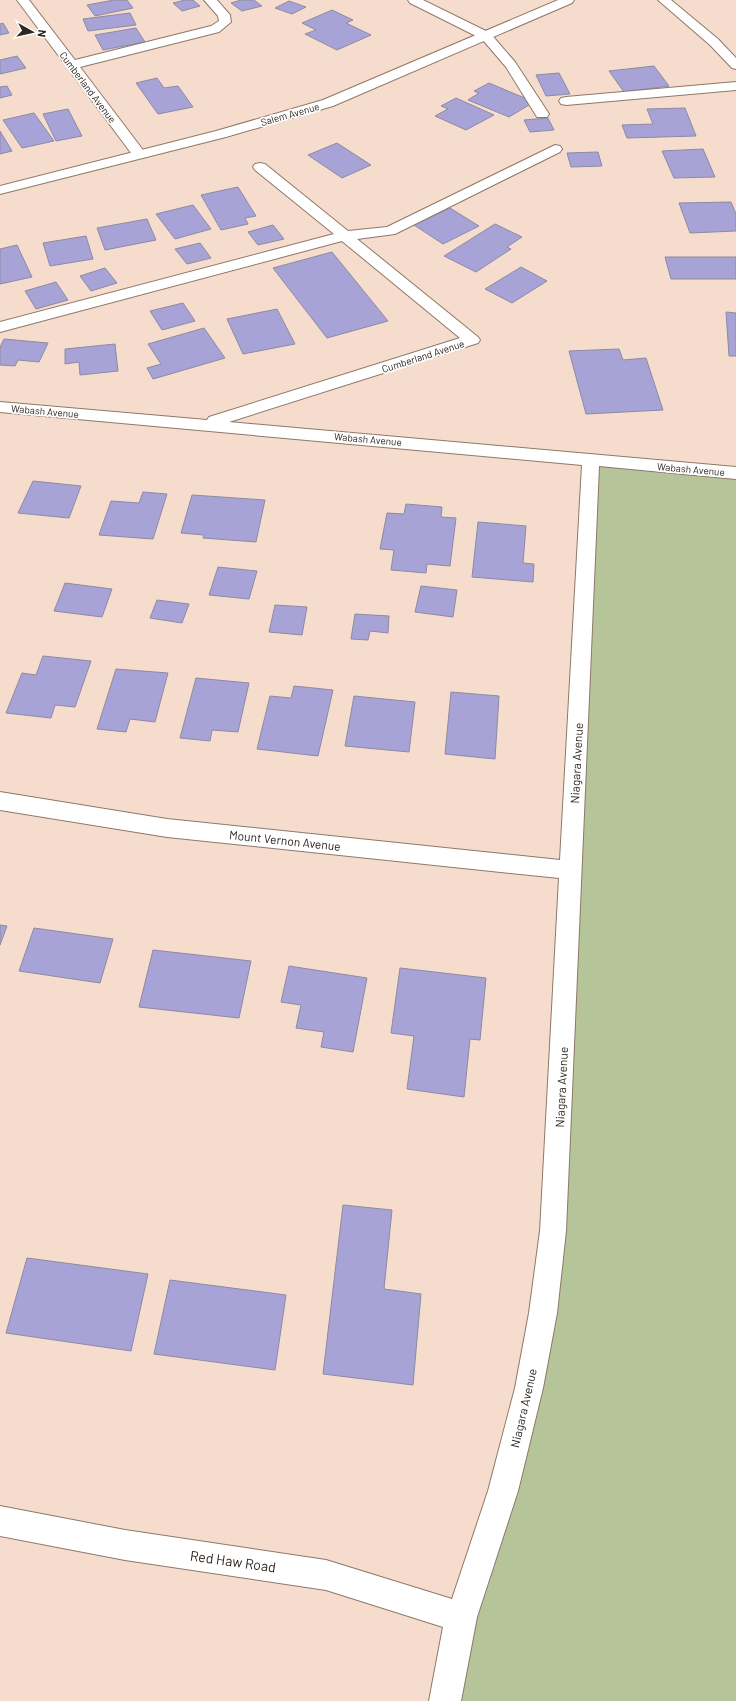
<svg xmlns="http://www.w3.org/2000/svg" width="736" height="1701" viewBox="0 0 736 1701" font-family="Barlow,sans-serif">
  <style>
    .green { fill: #b5c499 }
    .building { fill: #a8a3d6; stroke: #8c8aa3 }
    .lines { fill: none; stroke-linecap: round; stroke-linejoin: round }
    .minor-casing { stroke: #8f7869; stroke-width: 2 }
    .major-casing { stroke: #8f7869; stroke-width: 2 }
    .minor { fill: #fff; fill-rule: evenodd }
    .major { fill: #fff; fill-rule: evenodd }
    .labels { text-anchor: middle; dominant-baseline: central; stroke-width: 3.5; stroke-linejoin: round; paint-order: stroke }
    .far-street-label { font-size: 10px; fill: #2f2620; stroke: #fff }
    .street-label { font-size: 12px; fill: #2f2620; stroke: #fff }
    .near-street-label { font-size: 14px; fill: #2f2620; stroke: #fff }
  </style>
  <rect width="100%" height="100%" fill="#f6dccc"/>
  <path class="green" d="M591,460L736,473V1701H445L543,1313Z"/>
  <path class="building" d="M114,0H127L133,8L95,16L87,5Z
    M185,0H193L200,6L182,11L173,3Z
    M241,0H254L262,6L242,11L231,3Z
    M289,1L306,7L292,14L275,8Z
    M332,10L353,20L346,23L371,35L337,50L305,34L316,30L302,23Z
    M130,13L136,25L88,31L83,19Z
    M3,23L9,33L0,35V24Z
    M136,28L145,42L103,50L95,35Z
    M17,56L26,68L0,74V60Z
    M654,66L669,86L624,92L609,71Z
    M559,73L570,94L546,96L536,75Z
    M157,78L164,88L178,86L193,107L158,114L136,83Z
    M489,83L534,102L509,117L468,100L479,93L474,91Z
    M7,86L12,95L0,98V87Z
    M456,98L494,115L466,130L435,116L448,109L441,106Z
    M685,108L696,136L627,138L622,125L653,124L647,109Z
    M68,109L82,136L56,141L43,114Z
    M34,113L54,141L22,148L3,120Z
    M548,118L554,130L530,132L524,120Z
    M0,131L12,151L0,154Z
    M337,143L371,165L342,178L308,155Z
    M703,149L715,177L674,178L662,151Z
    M598,152L602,166L571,167L567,153Z
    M238,187L256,216L245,218L248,224L221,230L201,195Z
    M731,202L736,214V231L690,233L679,203Z
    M193,205L211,229L175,239L156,214Z
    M450,208L479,226L443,244L414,225Z
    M147,219L156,240L105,250L97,228Z
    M495,224L522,237L507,247L511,249L476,272L444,256Z
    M273,225L284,239L258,245L248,232Z
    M86,236L93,259L50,266L43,243Z
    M200,243L211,258L187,264L175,249Z
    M17,245L32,277L0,284V249Z
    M332,252L388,321L327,338L273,268Z
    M665,257H736V279H671Z
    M521,267L547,281L512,303L485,289Z
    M105,268L117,283L91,291L80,276Z
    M56,282L68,300L36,309L25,291Z
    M183,303L195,321L162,330L150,311Z
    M277,309L295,344L243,354L227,319Z
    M726,312L736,313V356H729Z
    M204,328L225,358L153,379L147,368L161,364L148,344Z
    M4,339L48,343L39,362L18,360L15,366L0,365V347Z
    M115,344L118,371L80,375L79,362L65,364V349Z
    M619,349L623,360L646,358L663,410L586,414L569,351Z
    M33,481L81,486L69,518L18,513Z
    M143,492L167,494L153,539L99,535L111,501L139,503Z
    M192,495L265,500L256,542L203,538L204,535L181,533Z
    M406,504L442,507L441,517L456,518L450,566L427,564L426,573L391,570L394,550L380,549L387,513L404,514Z
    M478,522L526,526L523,563L534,564L533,582L472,577Z
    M218,567L257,571L249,599L209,595Z
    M65,583L112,589L102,617L54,611Z
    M421,586L457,590L453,617L415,612Z
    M157,600L189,604L182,623L150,618Z
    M275,605L307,607L302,635L269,632Z
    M355,614L389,616L388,633L370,631L368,640L351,639Z
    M43,656L91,661L75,707L55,705L51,718L6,713L22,673L36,675Z
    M116,669L168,673L155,722L130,719L126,732L97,729Z
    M196,678L249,683L238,732L212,730L210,741L180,738Z
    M294,686L333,690L318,756L257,749L270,696L291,698Z
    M451,692L499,696L495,759L445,754Z
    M354,696L415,702L409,752L345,746Z
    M0,925L7,926L0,945Z
    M34,928L113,939L100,983L19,971Z
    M153,950L251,961L239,1018L139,1007Z
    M289,966L367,978L353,1052L321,1047L324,1032L296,1028L301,1005L281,1002Z
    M400,968L486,978L480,1040L470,1039L464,1097L407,1089L414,1036L391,1033Z
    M343,1205L392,1210L384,1289L421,1294L413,1385L323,1374Z
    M27,1258L148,1274L131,1351L6,1333Z
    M170,1280L286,1295L275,1370L154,1354Z"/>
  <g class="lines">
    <g class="minor-casing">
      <path id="minor" d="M17,0H29L75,60L211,26L219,21L218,16L204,0H217L230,15L231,22L219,32L80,67L146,154L144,157L139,158L134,157Z
        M408,0H423L490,33L515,62L549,114L547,117H537L506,67L482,39L410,3Z
        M658,0H671L718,39L736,58V69L732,68L710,45Z
        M736,82V90L566,105L561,104L559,101L561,98L566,97Z
        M555,145L560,146L562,149L560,152L395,234L357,239L478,337L480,340L478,343L229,422L736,467V479L599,466L566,1231L557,1313L543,1388L518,1491L477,1617L461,1701H429L443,1627L326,1590L125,1560L0,1536V1506L125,1530L326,1560L452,1599L488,1491L515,1388L529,1313L540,1231L559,878L167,837L0,810V792L167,819L560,860L582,465L0,412V402L207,420L209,417L460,338L342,241L0,332V322L334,234L255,170L253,167L255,164L260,163L265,164L348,231L387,227Z"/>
    </g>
    <g class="major-casing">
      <path id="major" d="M558,0H574L572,3L333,106L226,137L0,194V186L216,131L323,100Z"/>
    </g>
    <use href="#minor" class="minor"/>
    <use href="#major" class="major"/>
  </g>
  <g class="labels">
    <g class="far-street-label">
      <text transform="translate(88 87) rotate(53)">Cumberland Avenue</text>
      <text transform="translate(290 114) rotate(-16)">Salem Avenue</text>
      <text transform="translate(423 356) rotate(-18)">Cumberland Avenue</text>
      <text transform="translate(45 411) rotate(5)">Wabash Avenue</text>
      <text transform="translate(368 439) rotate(5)">Wabash Avenue</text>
      <text transform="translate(691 469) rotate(5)">Wabash Avenue</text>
    </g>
    <g class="street-label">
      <text transform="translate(576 763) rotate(-87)">Niagara Avenue</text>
      <text transform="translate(285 840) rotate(6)">Mount Vernon Avenue</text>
      <text transform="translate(561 1087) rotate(-87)">Niagara Avenue</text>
      <text transform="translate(523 1408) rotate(-77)">Niagara Avenue</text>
    </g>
    <g class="near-street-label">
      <text transform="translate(233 1561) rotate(8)">Red Haw Road</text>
    </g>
  </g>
  <g transform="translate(32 32) rotate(98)" stroke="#ffffff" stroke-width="3" paint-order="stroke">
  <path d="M0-3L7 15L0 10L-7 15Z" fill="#2f2620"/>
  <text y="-6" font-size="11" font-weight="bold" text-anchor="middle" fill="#2f2620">N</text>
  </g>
</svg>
